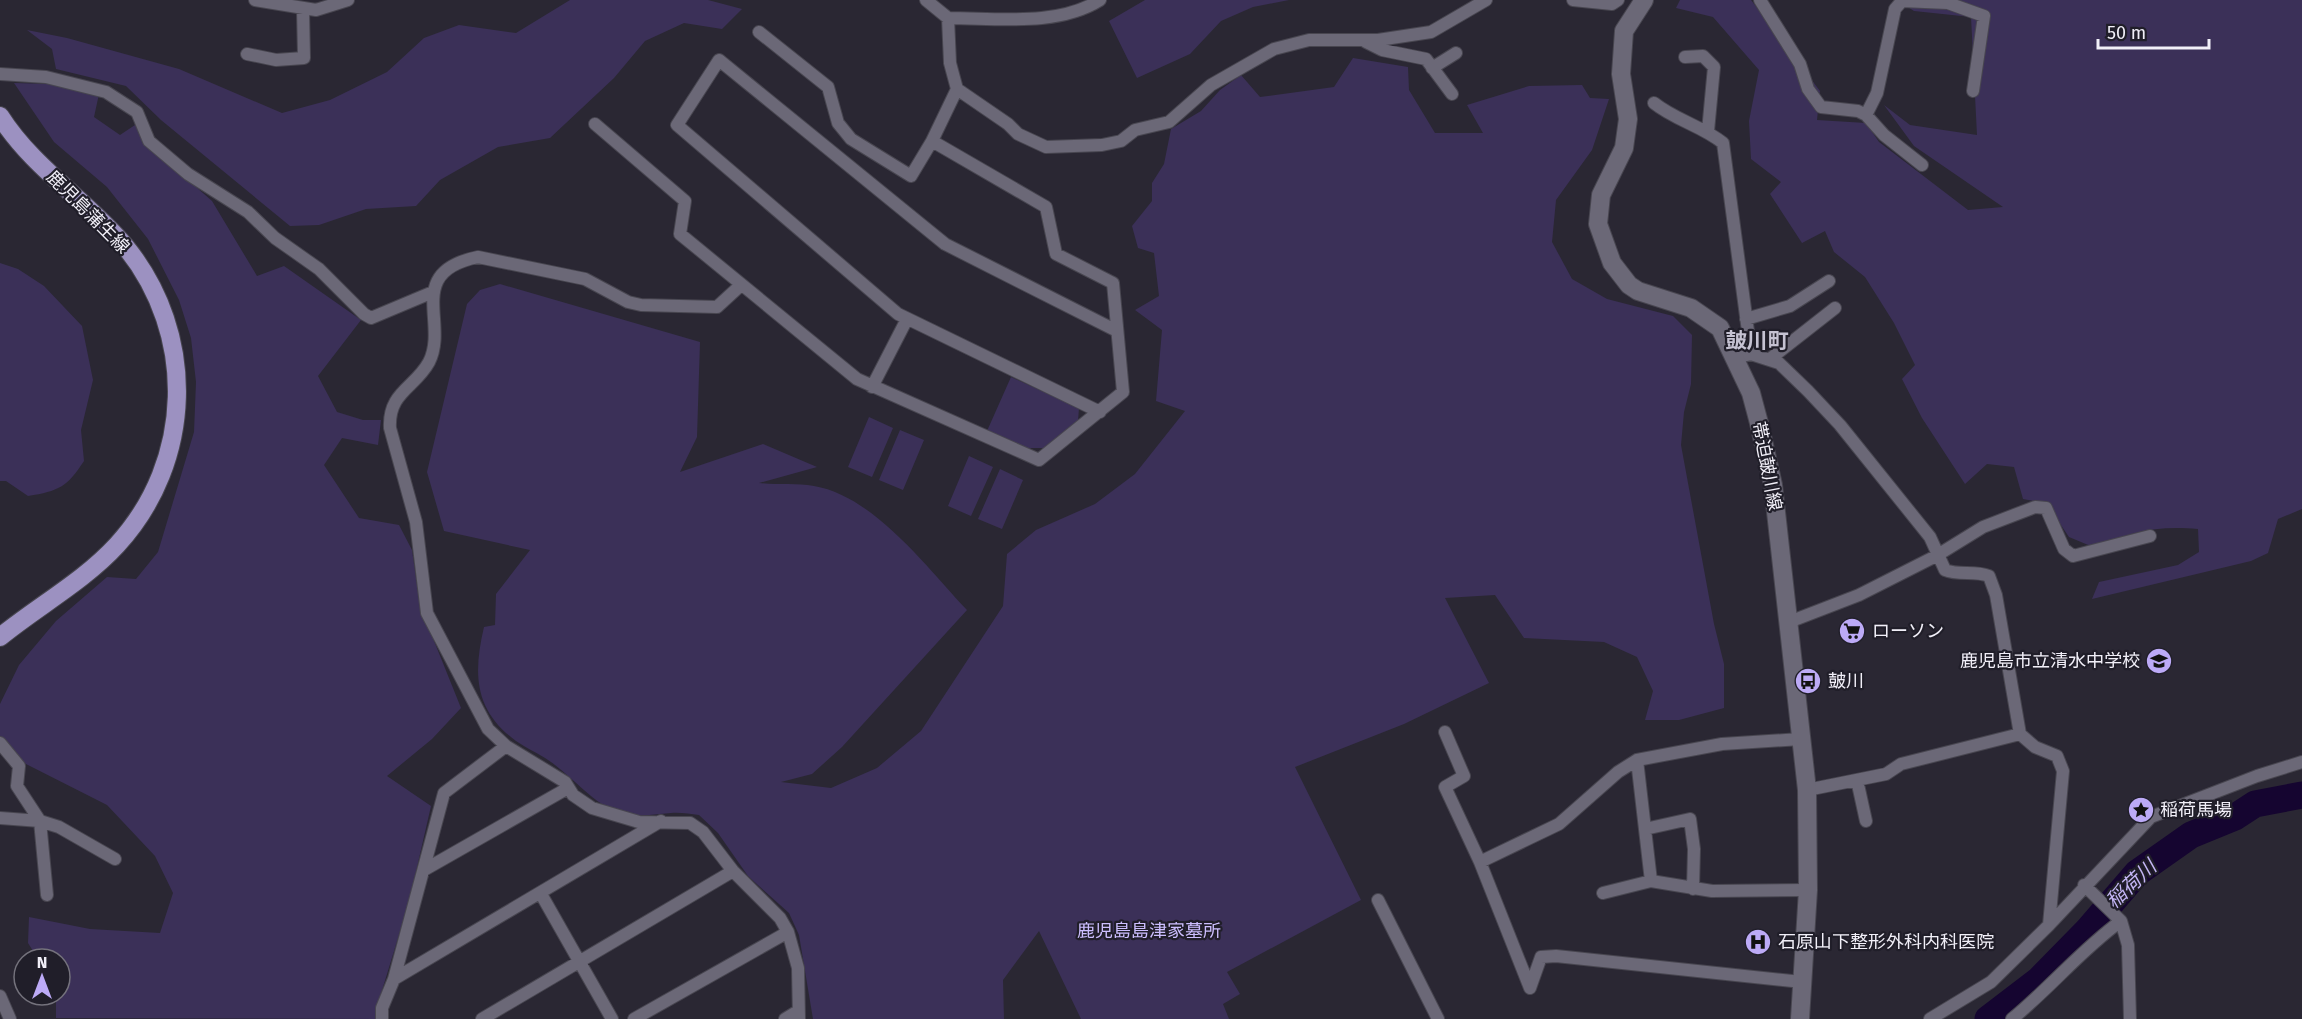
<svg xmlns="http://www.w3.org/2000/svg" width="2302" height="1019" viewBox="0 0 2302 1019" font-family="'Fira Sans','Noto Sans JP',sans-serif">
  <style>
    .green { fill: #3b3058 }
    .lines { fill: none; stroke-linecap: round; stroke-linejoin: round }
    .river { stroke: #150530; stroke-width: 27 }
    .street-casing { stroke: #484650; stroke-width: 14 }
    .secondary-casing { stroke: #484650; stroke-width: 20 }
    .primary-casing { stroke: #484650; stroke-width: 20 }
    .street { stroke: #6b6877; stroke-width: 12 }
    .secondary { stroke: #6b6877; stroke-width: 18 }
    .primary { stroke: #9c91c1; stroke-width: 18 }
    .labels { text-anchor: middle; dominant-baseline: central; stroke-width: 4.5; stroke-linejoin: round; paint-order: stroke }
    .street-label { font-size: 18px; fill: #f1eff8; stroke: #201e29 }
    .poi-label { font-size: 18px; fill: #f1eff8; stroke: #201e29; text-anchor: start }
    .park-label { font-size: 18px; fill: #ccbefe; stroke: #201e29 }
    .water-label { font-size: 20px; font-style: italic; fill: #c4b6f5; stroke: #201e29 }
    .quarter-label { font-size: 21px; font-weight: bold; fill: #c5c2d2; stroke: #201e29 }
  </style>
  <rect width="100%" height="100%" fill="#2a2733"/>
  <path class="green" d="M570,0H708L742,9L722,29L684,23L645,41L614,78L550,138L498,147L440,180L416,206L366,209L319,225L290,226L161,120L126,86L56,69L52,49L27,30L67,38L179,69L282,113L330,100L387,72L424,38L459,25L516,33Z
    M1145,0H1289L1253,7L1221,21L1190,54L1137,78L1109,21Z
    M1680,0H1751L1820,91L1817,120L1866,123L1879,142L1968,210L2003,207L1914,146L1884,105L1910,125L1977,135L1971,17L1914,11L1897,0H2302V509L2278,519L2268,553L2251,561L2092,599L2099,582L2178,565L2199,552L2198,529C2157,525 2131,532 2093,547L2069,537L2046,503L2023,499L2014,467L1987,464L1965,484L1922,418L1902,379L1915,365L1894,323L1865,277L1834,252L1825,231L1802,243L1770,194L1781,182L1751,159L1749,121L1759,70L1713,17L1676,8Z
    M1353,58L1408,67L1409,90L1435,133H1483L1467,105L1529,86L1582,85L1590,98L1609,99L1592,150L1556,200L1552,242L1572,279L1607,299L1673,316L1692,335L1691,384L1684,412L1681,445L1714,624L1724,664V708L1679,720H1645L1653,691L1637,657L1604,642L1524,638L1495,595L1445,598L1489,683L1404,724L1295,767L1361,900L1227,972L1240,994L1223,1004L1229,1019H1081L1039,931L1003,980L1004,1019H813L799,935L789,913L748,876L718,833L699,815C690,814 680,812 671,813C652,814 637,819 617,812C594,803 575,780 555,765C543,755 529,750 516,741C474,710 473,674 484,627L495,625L496,594L530,550L444,531L427,472L467,304L480,290L500,284L700,342L697,437L680,472L763,444L817,467L759,483C777,485 796,483 814,486C874,496 927,568 967,610L842,747L812,774L781,782L831,788L877,768L921,731L1003,606L1007,554L1036,530L1095,504L1135,474L1185,411L1156,401L1162,330L1135,310L1159,296L1154,253L1138,248L1132,226L1152,201V183L1164,164L1171,129L1201,111L1220,90L1241,75L1260,97L1334,87Z
    M14,83L49,84L99,94L94,117L120,135L138,123L146,143L212,201L257,276L284,266L361,320L318,376L337,412L363,420H381L378,445L342,438L324,465L359,518L399,525L412,550L420,606L461,708L432,739L387,776L431,806L409,902L376,1010L378,1019L56,1018V995H60V959H38L28,943L29,917L90,929L160,933L173,893L155,856L107,805L26,764L0,737V704L19,665L56,621L107,577L136,579L158,552L194,432L196,382L191,338L179,300L148,239L107,187L54,142Z
    M0,263L18,269L44,286L82,326L93,380L81,430L84,461C67,487 59,491 28,496L6,481H0Z
    M1011,377L1079,408L1078,421L1046,448H1027L987,431Z
    M869,417L893,428L872,477L848,467Z
    M900,430L924,440L903,490L879,480Z
    M969,456L993,467L971,516L948,506Z
    M1000,469L1023,480L1002,529L978,519Z"/>
  <g class="lines">
    <path class="river" d="M1988,1019L2039,980L2087,931L2137,873L2191,835L2235,817L2255,804L2302,795"/>
    <g class="street-casing">
      <path id="street" d="M255,0L316,10L348,0
        M926,0L948,18C997,18 1057,27 1100,0
        M1573,0L1612,4L1618,0
        M1760,0L1800,64L1808,89L1821,107L1858,111L1866,115L1884,135L1922,165
        M759,32L828,87L838,123L851,139L911,176L932,141
        M1366,42L1382,50L1426,59L1452,94
        M247,54L276,60L304,58L303,10
        M1685,57L1703,56L1714,67L1708,131
        M1432,68L1456,53
        M0,74L46,77L106,92L137,112L149,141L188,174L248,212L275,238L319,269L364,314L371,318L433,292
        M957,89L1008,124L1018,134L1046,147L1102,145L1121,141L1135,130L1169,122L1211,85L1274,49L1309,40H1378L1431,32L1486,0
        M1654,103C1675,120 1702,126 1723,143L1751,354
        M1866,115L1877,93L1895,9L1902,1L1948,3L1984,16L1973,91
        M595,124L685,201L680,234L857,379L1039,460L1123,392L1113,283L1056,254L1046,207L932,141L957,89L950,63L948,18
        M741,285L717,307L641,305L628,302L585,279L478,257C404,272 449,323 429,362C415,388 388,392 390,428L416,522L427,613L488,729L506,746L565,782L573,795L592,808L639,822L690,823L703,832L733,871L780,918L788,932L798,968L799,1019
        M1746,319L1790,306L1829,281
        M1736,357L1751,354L1779,363L1808,391L1840,425L1930,537L1945,570C1959,576 1974,570 1989,576L1996,595L2020,734L2035,747L2057,756L2063,771L2049,925
        M1770,359L1835,308
        M872,387L907,319
        M1100,412L898,314L677,125L719,60L945,244L1117,331
        M1789,622L1859,595L1936,556L1983,527L2035,507L2046,508L2064,549L2073,556L2150,536
        M1445,732L1464,776L1445,787L1480,862
        M0,743L19,766L17,786L40,821L47,895
        M1637,760L1651,881L1712,891L1808,890
        M1857,780L1866,821
        M1807,790L1886,774L1901,764L2020,734
        M0,818L40,821L59,827L115,859
        M1645,829L1690,819L1694,849L1693,889
        M424,870L568,788
        M2084,885L2121,921L2128,945L2130,1019
        M1603,893L1651,881
        M541,894L612,1019
        M1378,900L1438,1019
        M394,979L661,821
        M1530,988L1480,862L1559,824L1618,772L1637,760L1722,744L1801,739
        M1530,988L1541,957L1556,956L1802,982
        M0,996L10,1019
        M382,1019V1008L394,979L444,793L506,746
        M482,1019L733,871
        M634,1019L788,932
        M785,1019L798,1011
        M1930,1019L1991,982L2049,925L2151,817L2257,776L2302,762
        M2012,1019C2050,988 2082,949 2121,921"/>
    </g>
    <g class="secondary-casing">
      <path id="secondary" d="M1644,0L1624,31L1621,74L1628,119L1624,148L1601,195L1598,224L1612,263L1629,285L1638,291L1691,308L1720,328L1751,393L1759,423L1773,485L1807,790L1808,890L1800,1019"/>
    </g>
    <g class="primary-casing">
      <path id="primary" d="M0,116C33,168 86,200 125,246C197,334 194,461 117,545C84,581 38,606 0,637"/>
    </g>
    <use href="#street" class="street"/>
    <use href="#secondary" class="secondary"/>
    <use href="#primary" class="primary"/>
  </g>
  <defs>
    <g id="supermarket-disc" transform="scale(1.35)"><circle r="9.5" fill="#bcaaf6" stroke="#201e29"/><path d="M-6-5.5h2.5l.6 2H6L4.5 2H-2.5L-4.4-4H-6ZM-1.5 3.2a1.3 1.3 0 1 0 .1 0ZM3 3.2a1.3 1.3 0 1 0 .1 0Z" fill="#111"/></g>
    <g id="school-disc" transform="scale(1.35)"><circle r="9.5" fill="#bcaaf6" stroke="#201e29"/><path d="M0-5L7-2L0 1L-7-2ZM-4 1L0 2.5L4 1V4Q0 6-4 4Z" fill="#111"/></g>
    <g id="bus-disc" transform="scale(1.35)"><circle r="9.5" fill="#bcaaf6" stroke="#201e29"/><path d="M-5-6H5V4H4V6H2V4H-2V6H-4V4H-5ZM-3.5-4V0h7V-4ZM-3.5 1.2v1.5H-2V1.2ZM2 1.2v1.5H3.5V1.2Z" fill="#111"/></g>
    <g id="sight-disc" transform="scale(1.35)"><circle r="9.5" fill="#bcaaf6" stroke="#201e29"/><path d="M0-6L1.8-2.2L6-1.7L2.9 1.2L3.7 5.4L0 3.3L-3.7 5.4L-2.9 1.2L-6-1.7L-1.8-2.2Z" fill="#111"/></g>
    <g id="hospital-disc" transform="scale(1.35)"><circle r="9.5" fill="#bcaaf6" stroke="#201e29"/><path d="M-5-5h3v3.5h4V-5h3V5h-3V1.5h-4V5h-3Z" fill="#111"/></g>
  </defs>
  <g fill-rule="evenodd">
    <use href="#supermarket-disc" x="1852" y="631"/>
    <use href="#school-disc" x="2159" y="661"/>
    <use href="#bus-disc" x="1808" y="681"/>
    <use href="#sight-disc" x="2141" y="810"/>
    <use href="#hospital-disc" x="1758" y="942"/>
  </g>
  <g class="labels">
    <g class="street-label">
      <text transform="translate(88 212) rotate(45)">鹿児島蒲生線</text>
      <text transform="translate(1767 466) rotate(79)">帯迫皷川線</text>
    </g>
    <g class="poi-label">
      <text x="1872" y="631">ローソン</text>
      <text x="2140" y="661" text-anchor="end">鹿児島市立清水中学校</text>
      <text x="1828" y="681">皷川</text>
      <text x="2160" y="810">稲荷馬場</text>
      <text x="1778" y="942">石原山下整形外科内科医院</text>
    </g>
    <g class="park-label">
      <text x="1149" y="931">鹿児島島津家墓所</text>
    </g>
    <g class="water-label">
      <text transform="translate(2131 884) rotate(-43)">稲荷川</text>
    </g>
    <g class="quarter-label">
      <text x="1757" y="341">皷川町</text>
    </g>
  </g>
  <g transform="translate(42 977)"><circle r="28" fill="#201e29" stroke="#74727c" stroke-width="1.5"/>
  <path d="M0-4.5L10 22L0 15L-10 22Z" fill="#bcaaf6"/>
  <text y="-9" font-size="16" font-weight="bold" text-anchor="middle" fill="#f1eff8">N</text>
  </g>
  <path d="M2098 39v9h111v-9" fill="none" stroke="#f1eff8" stroke-width="3"/>
  <text x="2107" y="39" font-size="18" fill="#f1eff8" stroke="#201e29" stroke-width="4.5" paint-order="stroke">50 m</text>
</svg>
